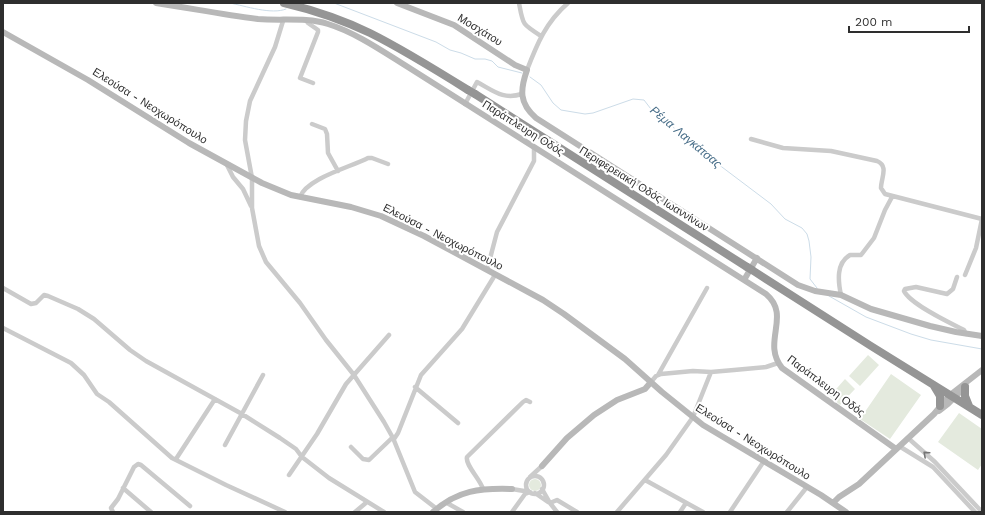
<svg xmlns="http://www.w3.org/2000/svg" width="985" height="515" viewBox="0 0 985 515" font-family="'Work Sans',sans-serif">
  <style>
    .green { fill: #e4eade }
    .lines { fill: none; stroke-linecap: round; stroke-linejoin: round }
    .stream { stroke: #ccdce8; stroke-width: 1 }
    .street { stroke: #cbcbcb; stroke-width: 4.5 }
    .secondary { stroke: #b8b8b8; stroke-width: 6 }
    .highway { stroke: #959595; stroke-width: 8 }
    .highway-bridge { stroke: #959595; stroke-width: 8 }
    .oneway { stroke: #757575 }
    .labels { text-anchor: middle; dominant-baseline: central; stroke-width: 4; stroke-linejoin: round; paint-order: stroke }
    .street-label { font-size: 11px; fill: #2e2e2e; stroke: #fff }
    .water-label { font-size: 12px; font-style: italic; fill: #466c87; stroke: #fff }
  </style>
  <rect width="100%" height="100%" fill="#fff"/>
  <path class="green" d="M868,355L879,365L860,386L849,376Z
    M891,374L921,395L890,439L860,419Z
    M845,379L855,389L840,405L830,396Z
    M959,413L982,429V464L978,470L938,442Z
    M529 485a6 6 0 1 1 12 0a6 6 0 1 1-12 0Z"/>
  <g class="lines">
    <path class="stream" d="M230,3C245,6 272,15 286,9
      M334,3L436,42L450,50L461,53L475,59H485L492,61L498,67L522,73
      M530,77L541,85L553,103L561,110L585,114L593,113L633,99L644,100L654,113L670,122L676,131L687,136L699,144L710,158L771,204L785,219L802,228L807,234L809,241L811,257L810,279L817,288
      M829,296L866,317L911,334L931,340L982,349"/>
    <path class="street" d="M519,3C523,25 522,24 541,36
      M306,20L308,23L318,30V32L300,78L313,83
      M283,21L275,47L250,101L246,121L245,140L252,178V208L259,246L266,262L300,303L326,340L354,375L384,422L393,438L415,492L437,509
      M527,70C537,44 546,22 568,3
      M465,104L477,82C494,91 503,100 522,94
      M312,124L325,129L327,134L328,153L338,171
      M751,139L783,148L831,151L877,161C889,166 881,178 881,188L885,194L982,219
      M226,163L233,177L243,189L251,206
      M300,197C307,178 351,167 368,158H372L388,164
      M487,270L497,232L534,161V147
      M965,275L976,248L982,219
      M957,277L953,289L947,294L916,287L905,289L904,291C910,304 950,323 964,330L966,334
      M3,288L31,304L36,303L44,295L48,296L78,309L94,319L130,350L146,361L242,414L280,438L296,449L302,457L329,478L384,512
      M841,295C838,281 836,263 850,255H861L874,238L885,210L892,197
      M3,328L71,363L84,375L97,394L109,402L172,458L226,485L285,512
      M658,375L707,288
      M651,382L656,376L661,374L693,371L711,372L734,370L766,367L778,363
      M415,387L458,423
      M908,438L935,462L982,512
      M394,439L398,433L421,375L462,329L495,275
      M225,445L263,375
      M899,446L933,467L975,512
      M351,447L363,459L369,460L393,437
      M176,459L215,399
      M289,475L317,434L346,384L389,335
      M526 485a9 9 0 1 1 18 0a9 9 0 1 1-18 0Z
      M530,477L542,466
      M645,480L703,512
      M123,488L151,512
      M483,489C480,479 465,465 467,457L523,402L526,400L530,402
      M512,489L530,492
      M542,489L550,503L557,512
      M535,493L548,502
      M447,503L463,512
      M550,503L557,500L577,512
      M113,512L111,508L118,499L134,467L138,464L141,465L190,506
      M355,512L367,502
      M512,512L525,494L530,492
      M617,512L666,455L693,417L711,372
      M680,512L686,503
      M730,512L764,461
      M787,512L807,487"/>
    <path class="secondary" d="M156,3C190,8 224,15 258,19C282,21 306,17 328,24C357,33 385,53 411,69L766,294C792,316 761,342 782,368L896,449
      M397,3L454,25L515,65L527,70C520,90 519,103 536,118L798,285L815,291L841,295L871,309L930,326L956,332L982,336
      M3,32L88,80L189,143L262,183L291,195L351,207L381,216L424,236L543,300L564,314L625,359L662,392L703,425L821,495L846,512
      M744,280L757,258
      M939,411L948,404L966,386
      M542,466L567,438L594,415L617,400L645,389L651,382
      M833,503L839,497L859,484L934,414L950,395L982,370
      M433,512C458,490 480,488 512,489"/>
    <path class="highway" d="M284,3C314,10 343,20 370,33C404,50 436,70 468,90
      M475,94L747,267
      M752,270L871,346L982,415
      M934,386L940,396V406
      M965,387V396L969,406"/>
    <path class="highway-bridge" d="M468,90L475,94
      M747,267L752,270"/>
  </g>
  <defs><path id="oneway-chevron" d="M-2-3.5L2.5 0L-2 3.5" fill="none" stroke-width="1.6" stroke-linecap="round" stroke-linejoin="round"/></defs>
  <use class="oneway" href="#oneway-chevron" transform="translate(926 454) rotate(-138)"/>
  <g class="labels">
    <g class="street-label">
      <text transform="translate(480 30) rotate(32)">Μοσχάτου</text>
      <text transform="translate(150 106) rotate(32)">Ελεούσα - Νεοχωρόπουλο</text>
      <text transform="translate(523 128) rotate(32)">Παράπλευρη Οδός</text>
      <text transform="translate(644 189) rotate(32)">Περιφερειακή Οδός Ιωαννίνων</text>
      <text transform="translate(443 237) rotate(27)">Ελεούσα - Νεοχωρόπουλο</text>
      <text transform="translate(826 386) rotate(37)">Παράπλευρη Οδός</text>
      <text transform="translate(753 442) rotate(32)">Ελεούσα - Νεοχωρόπουλο</text>
    </g>
    <g class="water-label">
      <text transform="translate(686 137) rotate(40)">Ρέμα Λαγκάτσας</text>
    </g>
  </g>
  <rect width="985" height="515" fill="none" stroke="#2e2e2e" stroke-width="8"/>
  <path d="M849 26v6h120v-6" fill="none" stroke="#2e2e2e" stroke-width="2"/>
  <text x="855" y="26" font-size="12" fill="#2e2e2e" stroke="#ffffff" stroke-width="3" paint-order="stroke">200 m</text>
</svg>
